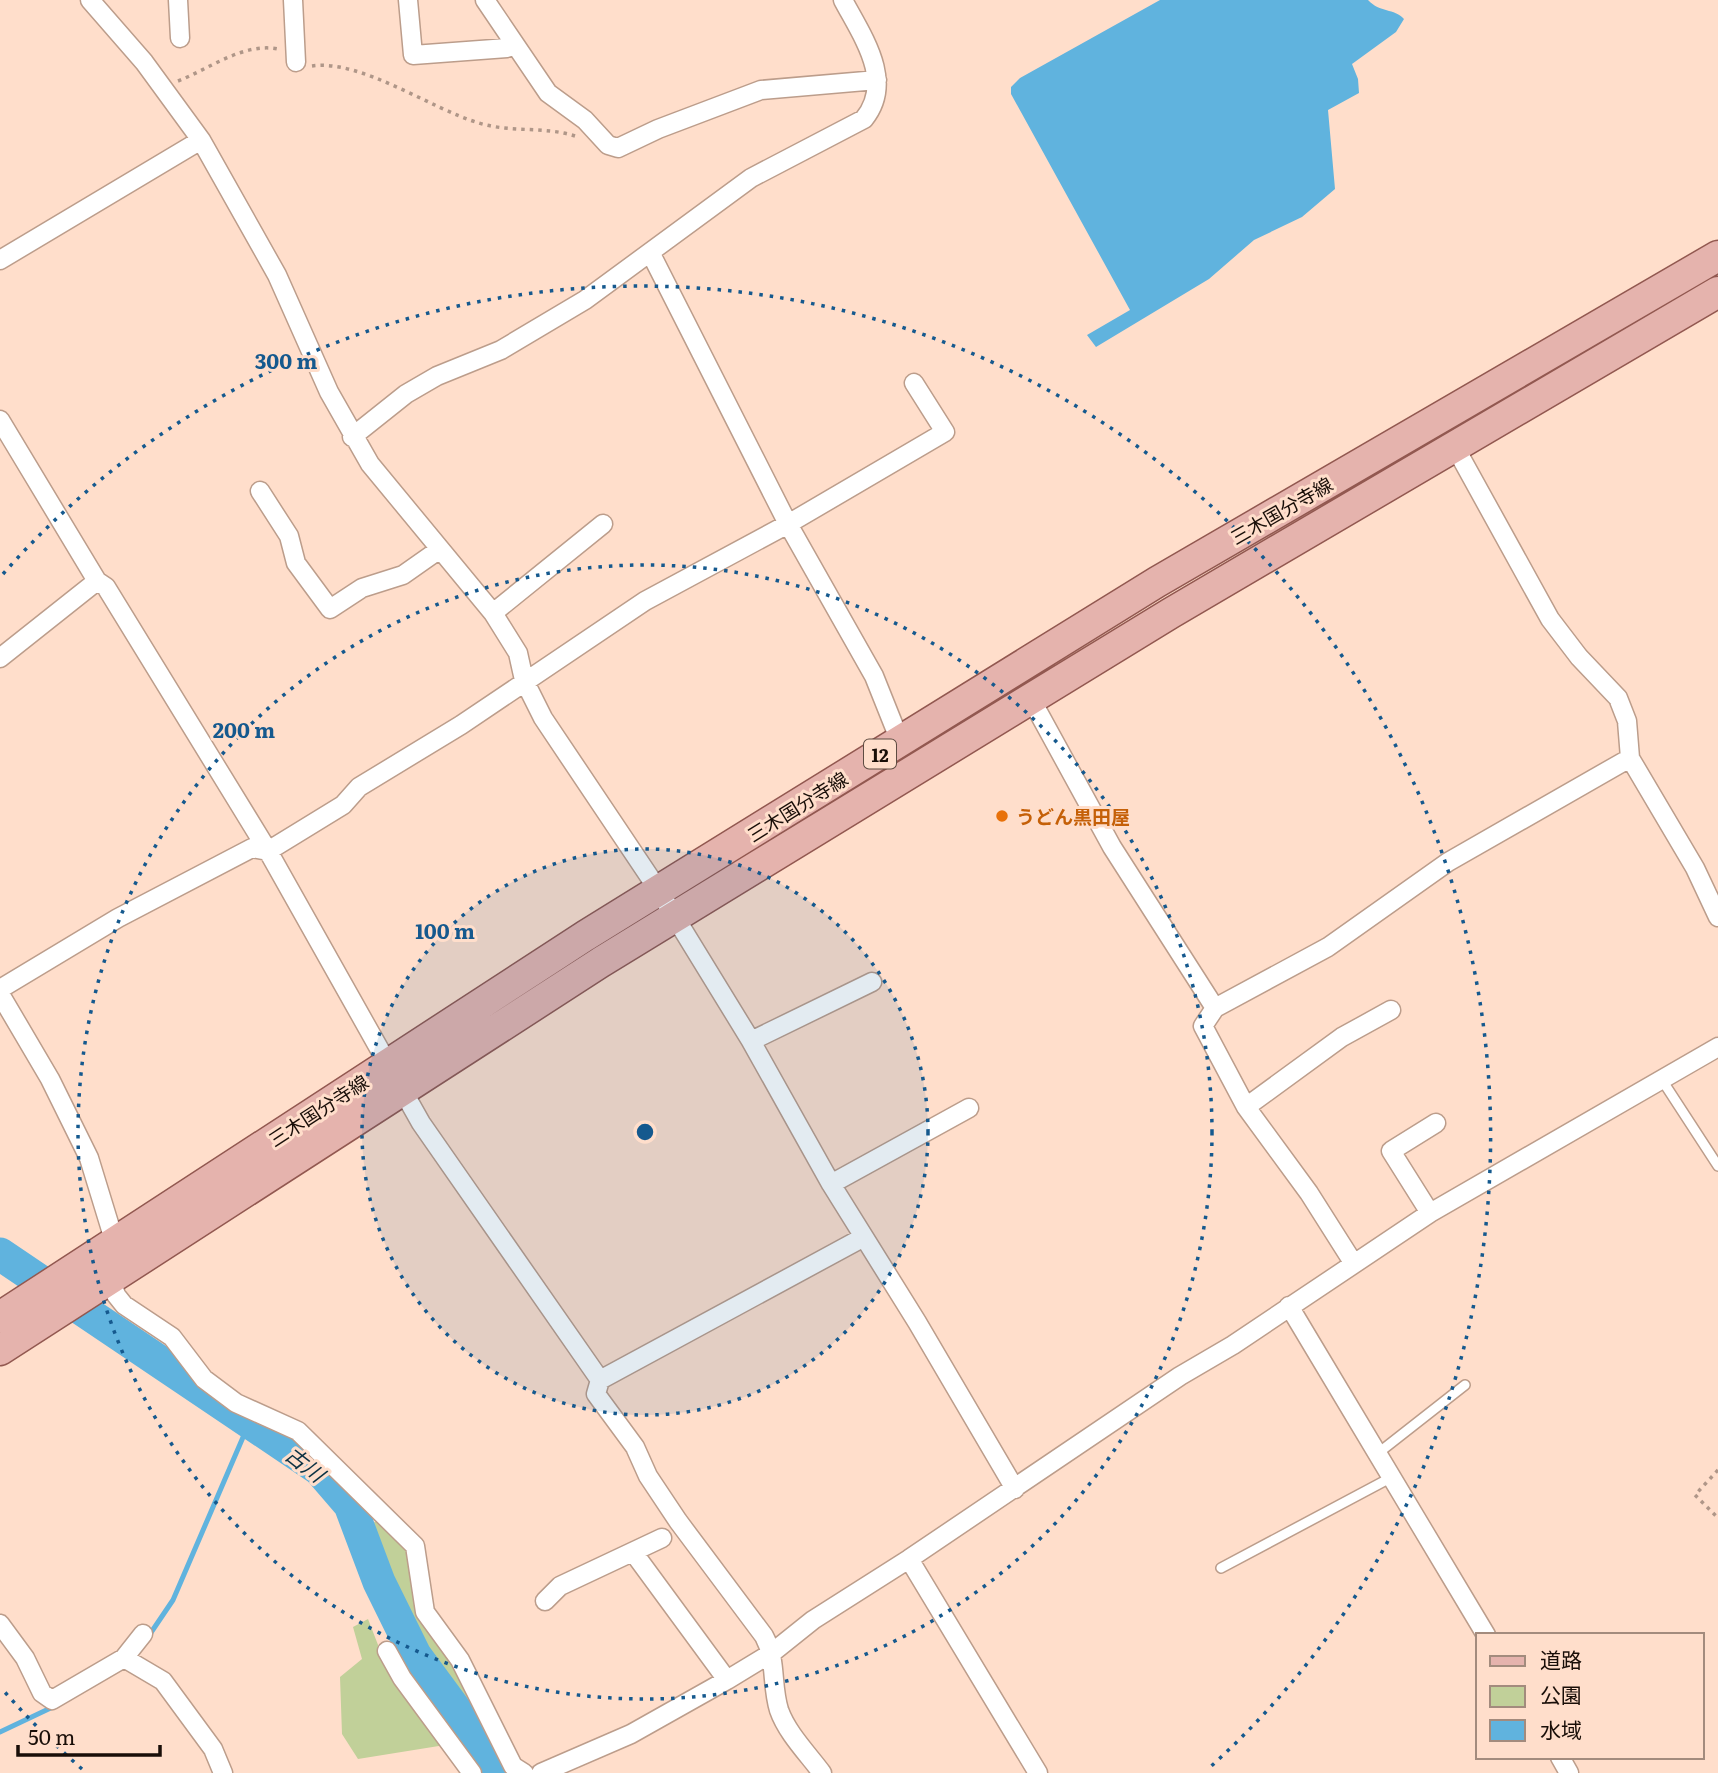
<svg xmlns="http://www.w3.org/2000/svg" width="1718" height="1773" viewBox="0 0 1718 1773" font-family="Literata,'Noto Sans JP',serif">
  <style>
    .green { fill: #c1d099 }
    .water { fill: #60b3de }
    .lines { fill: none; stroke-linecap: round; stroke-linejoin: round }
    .stream { stroke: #60b3de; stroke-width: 5 }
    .river { stroke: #60b3de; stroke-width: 33 }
    .service-casing { stroke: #bc9d8b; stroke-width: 12 }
    .minor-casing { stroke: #bc9d8b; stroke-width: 21 }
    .primary-casing { stroke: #925850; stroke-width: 33 }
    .path { stroke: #af9688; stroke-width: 3.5; stroke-dasharray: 3.5 5; stroke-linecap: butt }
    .service { stroke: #fff; stroke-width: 9 }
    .minor { stroke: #fff; stroke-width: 18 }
    .primary { stroke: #e5b3ad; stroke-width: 30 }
    .ring { fill: none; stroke: #15598e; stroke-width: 3.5; stroke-dasharray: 3.5 7 }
    .food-dot { fill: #e8710a; stroke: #ffdecb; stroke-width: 2.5 }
    .labels { text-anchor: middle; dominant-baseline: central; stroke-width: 6; stroke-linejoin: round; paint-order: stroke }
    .shield { fill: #ffdecb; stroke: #5e4c42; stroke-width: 2 }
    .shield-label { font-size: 18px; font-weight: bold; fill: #190e08 }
    .street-label { font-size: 19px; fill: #190e08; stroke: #ffdecb }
    .food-label { font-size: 19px; font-weight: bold; fill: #c56008; stroke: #ffdecb; text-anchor: start }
    .water-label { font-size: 21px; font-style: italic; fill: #0b3143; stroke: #ffdecb }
    .centre { fill: #15598e; stroke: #ffdecb; stroke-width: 3.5 }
    .ring-label { font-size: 21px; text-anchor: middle; font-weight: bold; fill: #15598e; stroke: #ffdecb; stroke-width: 6; stroke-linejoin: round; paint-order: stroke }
  </style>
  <rect width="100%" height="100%" fill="#ffdecb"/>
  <path class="green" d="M382,1519L409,1548L415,1595L482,1710L475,1714L424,1658L412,1638L370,1524Z
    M368,1619L380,1650L445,1745L358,1759L342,1734L340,1677L362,1659L353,1627Z"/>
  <path class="water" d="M1160,0H1368C1380,13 1394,8 1404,19L1396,32L1352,64L1358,79L1359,93L1328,110L1335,189L1302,217L1254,240L1209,279L1096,347L1087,335L1130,310L1011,94V87L1020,78Z"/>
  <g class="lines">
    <path class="stream" d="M148,1637L173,1600L250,1421
      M0,1732L57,1705"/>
    <path class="river" d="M0,1254L319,1469L350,1505L379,1582L415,1655L502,1773"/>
    <g class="service-casing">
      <path id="service" d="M1662,1080L1718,1166
        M1377,1454L1465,1385
        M1221,1568L1392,1477"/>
    </g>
    <g class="minor-casing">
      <path id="minor" d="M90,0L144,62L201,140L277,275L329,392L370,464L493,613L518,653L524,680L543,718L659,891L751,1041L831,1184L917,1322L1015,1489
        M178,0L180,38
        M293,0L296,62
        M408,0L413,55L507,48
        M485,0L548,93L585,120L608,145L618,148L658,129L761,90L877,80
        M651,254L788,524L874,676L900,741
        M0,260L201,140
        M0,420L97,581L106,587L268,851L421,1123L600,1380L864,1237
        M352,437L406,394L437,376L501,350L585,300L751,178L864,119C895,81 862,36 843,0
        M260,491L289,536L296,563L330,609L362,588L403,575L440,549
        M493,613L603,524
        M0,658L97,581
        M1031,699L1112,847L1215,1008
        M1630,758L1695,868L1718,917
        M0,989L118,918L252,848L268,851L343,805L359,787L461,725L645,601L788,524L945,432L914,383
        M0,994L50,1079L89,1158L115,1243L111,1279L116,1295L124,1305L172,1337L204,1379L236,1403L298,1431L415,1546L425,1612L460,1660L513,1766L524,1773
        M751,1041L872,982
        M1246,1107L1342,1037L1391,1010
        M831,1184L969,1108
        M1430,1213L1391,1151L1436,1123
        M1354,1264L1309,1193L1246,1107L1203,1026L1215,1008L1328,947L1448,862L1630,758L1627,721L1618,698L1579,657L1550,619L1455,447
        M1289,1306L1486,1635
        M600,1380L596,1394L635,1447L648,1476L678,1521L764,1636C777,1660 771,1684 779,1710C787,1733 808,1754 822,1773
        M633,1552L727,1680
        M909,1559L1038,1773
        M545,1601L560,1586L662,1538
        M0,1624L25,1658L42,1693L52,1700L124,1658L143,1634
        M387,1651L402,1678L472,1773
        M124,1658L163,1681L213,1749L223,1773
        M1560,1757L1569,1773
        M541,1773L631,1734L727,1680L773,1652L813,1620L909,1559L1180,1376L1233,1345L1430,1213L1718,1047"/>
    </g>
    <g class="primary-casing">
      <path id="primary" d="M0,1317L585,936L1157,582L1718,256
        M0,1350L601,962L1171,613L1718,292"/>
    </g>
    <path class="path" d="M312,66C361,59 431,109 479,123C511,133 544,126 575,136
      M178,81C209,69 244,42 278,49
      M1718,1470L1695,1495L1718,1518"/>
    <use href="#service" class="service"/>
    <use href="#minor" class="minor"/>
    <use href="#primary" class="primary"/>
  </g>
  <circle cx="645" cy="1132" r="283" fill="#15598e" fill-opacity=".12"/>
  <g class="ring">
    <circle cx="645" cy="1132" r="283"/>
    <circle cx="645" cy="1132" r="567"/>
    <path d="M82 1769A850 850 0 0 1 3 1690M3 574A850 850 0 1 1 1208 1769"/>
  </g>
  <circle class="food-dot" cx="1002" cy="816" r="7"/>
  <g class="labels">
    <rect class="shield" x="864" y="739.5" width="32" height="29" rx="5"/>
    <g class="shield-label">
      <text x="880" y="754">12</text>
    </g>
    <g class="street-label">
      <text transform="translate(1281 510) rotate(-30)">三木国分寺線</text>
      <text transform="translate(797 806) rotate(-32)">三木国分寺線</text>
      <text transform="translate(318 1110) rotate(-33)">三木国分寺線</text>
    </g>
    <g class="food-label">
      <text x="1016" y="816">うどん黒田屋</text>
    </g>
    <g class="water-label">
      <text transform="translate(306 1463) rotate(38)">古川</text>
    </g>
  </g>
  <circle cx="645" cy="1132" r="10" class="centre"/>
  <g class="ring-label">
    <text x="286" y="369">300 m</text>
    <text x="244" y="738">200 m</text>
    <text x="445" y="939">100 m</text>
  </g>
  <rect x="1476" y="1633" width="228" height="126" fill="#ffdecb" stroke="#a38b7d" stroke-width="2"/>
  <rect x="1490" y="1656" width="35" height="10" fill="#e5b3ad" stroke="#a38b7d" stroke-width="2"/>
  <text x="1540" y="1668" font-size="21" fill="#190e08">道路</text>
  <rect x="1490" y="1686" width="35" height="21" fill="#c1d099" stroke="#a38b7d" stroke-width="2"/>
  <text x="1540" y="1703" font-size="21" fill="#190e08">公園</text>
  <rect x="1490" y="1720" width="35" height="21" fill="#60b3de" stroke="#a38b7d" stroke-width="2"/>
  <text x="1540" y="1738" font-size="21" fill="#190e08">水域</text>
  <path d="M18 1745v10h142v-10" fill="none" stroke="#190e08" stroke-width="3.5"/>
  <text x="28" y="1745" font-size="21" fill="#190e08" stroke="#ffdecb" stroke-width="5" paint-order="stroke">50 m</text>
</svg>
